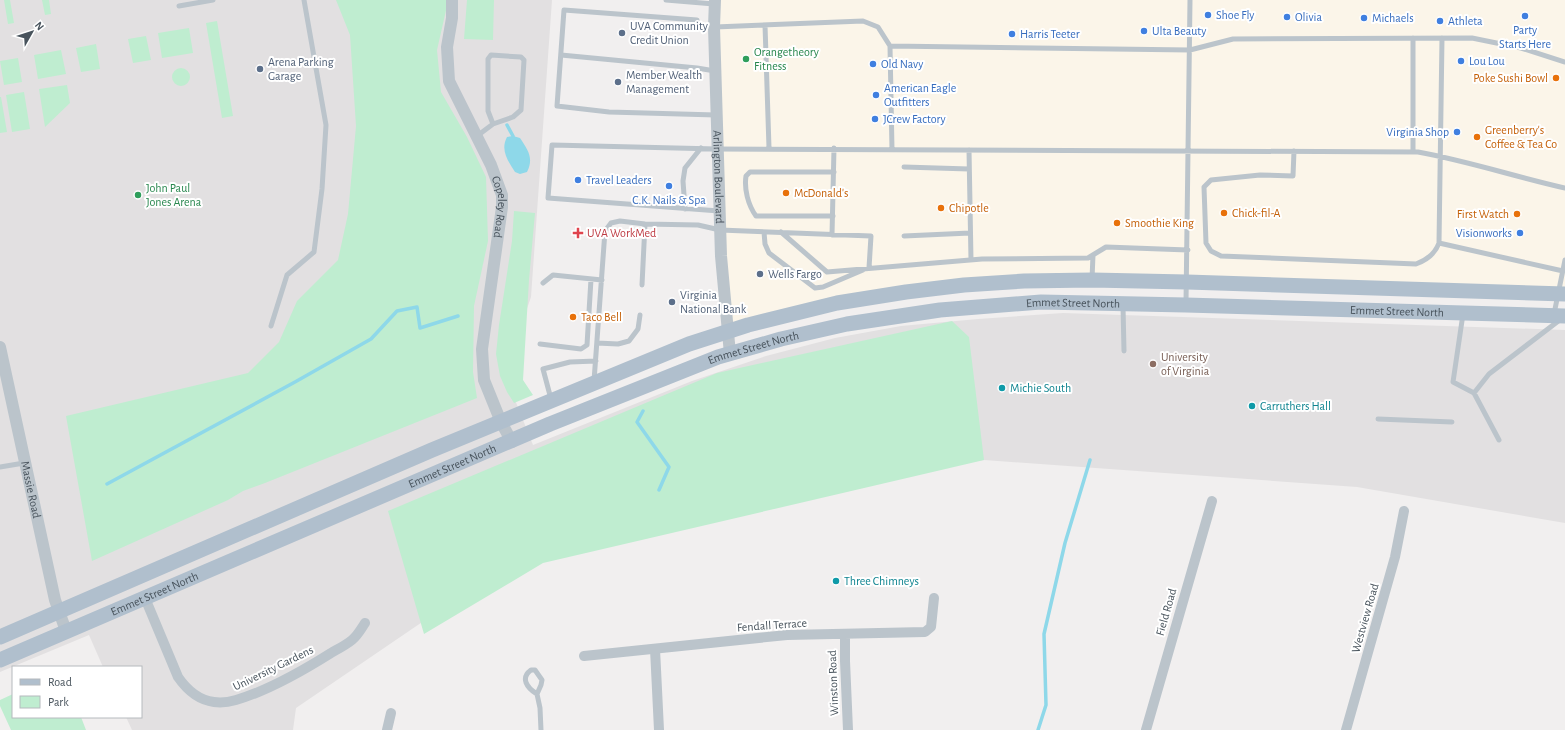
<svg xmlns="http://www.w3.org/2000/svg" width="1565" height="730" viewBox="0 0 1565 730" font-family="'Alegreya Sans',sans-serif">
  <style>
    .commercial { fill: #fbf5e9 }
    .education { fill: #e2e0e1 }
    .green { fill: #bfedd0 }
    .water { fill: #8ed8e9 }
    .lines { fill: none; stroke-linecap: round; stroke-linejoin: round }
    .stream { stroke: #8ed8e9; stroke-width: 3.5 }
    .service { stroke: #bbc4cb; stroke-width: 5 }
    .minor { stroke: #bbc4cb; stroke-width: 10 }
    .tertiary { stroke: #bbc4cb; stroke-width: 12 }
    .primary { stroke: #b0bfcd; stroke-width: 15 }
    .shop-dot { fill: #3f7fe0; stroke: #fff; stroke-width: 1.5 }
    .service-dot { fill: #5c6f8a; stroke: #fff; stroke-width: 1.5 }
    .leisure-dot { fill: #2e9e5b; stroke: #fff; stroke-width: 1.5 }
    .food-dot { fill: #e8710a; stroke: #fff; stroke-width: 1.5 }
    .health-dot { fill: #e0444e; stroke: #fff; stroke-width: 1.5 }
    .education-dot { fill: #8d6e63; stroke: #fff; stroke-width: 1.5 }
    .culture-dot { fill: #0f9aa8; stroke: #fff; stroke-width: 1.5 }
    .labels { text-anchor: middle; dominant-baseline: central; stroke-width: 4; stroke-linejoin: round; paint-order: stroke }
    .shop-label { font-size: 12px; fill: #366cbe; stroke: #fff; text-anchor: start }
    .service-label { font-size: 12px; fill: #4e5e75; stroke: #fff; text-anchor: start }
    .leisure-label { font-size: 12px; fill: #27864d; stroke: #fff; text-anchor: start }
    .food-label { font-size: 12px; fill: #c56008; stroke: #fff; text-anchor: start }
    .street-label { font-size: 12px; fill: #48535c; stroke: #fff }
    .health-label { font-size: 12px; fill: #be3a42; stroke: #fff; text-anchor: start }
    .education-label { font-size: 12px; fill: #785e54; stroke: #fff; text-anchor: start }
    .culture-label { font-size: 12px; fill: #0d838f; stroke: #fff; text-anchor: start }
  </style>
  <rect width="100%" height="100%" fill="#f1efef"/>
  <path class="commercial" d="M717,0H1565V294L1187,282L906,292L728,330Z"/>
  <path class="education" d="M0,0H552L531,297L512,352L509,385L533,445L692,381L766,356L835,338L901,326L978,319L1063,313L1565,330V523L1357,487L984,460L569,522L296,708L293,730H132L126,717H141V667H103L89,635L0,672Z"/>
  <path class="green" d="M4,0H10L14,23L8,24Z
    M42,0H49L51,14L45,15Z
    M336,0H446L447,6L437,50L441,92L467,137L486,177L488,241L474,306L473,372L477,398L265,483L243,491L228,500L92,561L66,416L248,373L279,342L297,301L338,260L348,214L356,126L350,35Z
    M467,0H494L493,40L464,39Z
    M217,21L233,116L222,118L206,23Z
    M189,28L193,53L162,58L158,33Z
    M146,36L151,60L133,63L128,39Z
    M96,44L100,69L81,72L76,48Z
    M61,50L66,74L38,79L34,55Z
    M18,58L22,82L4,85L0,61Z
    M172 77a9 9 0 1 1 18 0a9 9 0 1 1-18 0Z
    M67,85L70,103L45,127L39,89Z
    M24,92L30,129L12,132L6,95Z
    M0,97H1L7,132L0,133Z
    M514,211L535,213L529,280L523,380L533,395L514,403L507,392L500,376L496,354L499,325L512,241Z
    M952,321L969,337L984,460L543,563L424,634L388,511L717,373Z
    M13,694V717H81L86,730H11L0,706V700Z"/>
  <path class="water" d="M513,136L520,138C528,150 534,158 527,172L520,174L515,172C508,161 500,150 507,137Z"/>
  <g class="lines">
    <path class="stream" d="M507,125L513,136
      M643,411L637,422L669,467L659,490
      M107,484L295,382L371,339L397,311L417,307L420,328L458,316
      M1038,730L1046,705L1044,634L1065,543L1090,460"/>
    <path class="service" d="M666,0L714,4
      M179,6L213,0
      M697,20L564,10L557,106L609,112L716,115
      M765,25L769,148
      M715,27L863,21L878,27L890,46L892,150
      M890,46L1190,50L1233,39L1472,38L1521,48L1565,62
      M561,55L697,68L715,71
      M477,136L493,124L513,117L521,110L524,60L521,57L491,55L488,59V111L493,124
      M969,150L971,260
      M1294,151L1293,176L1260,175L1211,180L1204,187L1206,243L1211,251L1221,256L1416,264C1427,260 1435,254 1439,243L1442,38
      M1413,151V38
      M904,167L969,169
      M685,209L683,181L685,168L701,148
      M719,211L548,198L552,145L717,149L1418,152C1468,161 1516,177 1565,188
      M833,216H756C748,205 744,189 746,176L750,172H834
      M764,232L765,244L769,253L815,288L823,287L863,270
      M781,232L827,272L982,259L1088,258L1106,247L1188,250
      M832,235L834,148
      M904,236L970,233
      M1439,243L1563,271
      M1092,279L1093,255
      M543,283L553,275L602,280
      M642,285L645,224
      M1186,303L1190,0
      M1123,306L1124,351
      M1463,314L1453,382L1474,393L1499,440
      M1554,314L1565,260
      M271,326L287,275L314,252L322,189L326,125L304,0
      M597,343L618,344L629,341L638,329L640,315
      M540,344L581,349L587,345L591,279
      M594,381L605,231L611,223L620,221L645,224L698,225L720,230L871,236L869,268
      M1474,393L1489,374L1561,319
      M551,399L543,369L570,362L596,361
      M1378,419L1452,422
      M0,467L24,463
      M537,694C527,688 520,678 531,670H535L542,680L541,685L537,694L540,708L541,730"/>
    <path class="minor" d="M145,598L178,677C187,690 198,700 214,702C221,703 229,702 236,700C267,691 304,670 331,653C338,649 346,645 352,640C358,635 361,629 365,623
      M845,635V661L848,730
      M655,649L659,730
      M584,656L787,635L925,632L931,627L934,598
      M387,730L391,713
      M1146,730L1212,501
      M1346,730L1395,557L1404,511"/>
    <g class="tertiary">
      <path id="s1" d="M452,0V18L447,47L449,81L491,165L502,195V207L482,349L484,380L501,422L512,442"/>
      <path id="s2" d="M715,0L714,27L721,256L730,354"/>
      <path id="s3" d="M0,347L55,600L66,631"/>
    </g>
    <g class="primary">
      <path d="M0,637L432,450L689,344L748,325L837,303L906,292L964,285L1024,281L1092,280L1187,282L1565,294"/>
      <path id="s4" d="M0,660L550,424L718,357L781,339L847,324L940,310L1041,302L1186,305L1565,316"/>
    </g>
  </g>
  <g class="shop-dot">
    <circle cx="1208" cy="15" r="4"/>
    <circle cx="1525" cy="16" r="4"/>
    <circle cx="1287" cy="17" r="4"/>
    <circle cx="1364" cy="18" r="4"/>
    <circle cx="1440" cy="21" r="4"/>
    <circle cx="1144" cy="31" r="4"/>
    <circle cx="1012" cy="34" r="4"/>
    <circle cx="1461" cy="61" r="4"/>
    <circle cx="873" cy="64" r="4"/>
    <circle cx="876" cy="95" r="4"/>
    <circle cx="875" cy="119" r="4"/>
    <circle cx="1457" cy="132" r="4"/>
    <circle cx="578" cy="180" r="4"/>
    <circle cx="669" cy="186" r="4"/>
    <circle cx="1520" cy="233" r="4"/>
  </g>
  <g class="service-dot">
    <circle cx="622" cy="33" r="4"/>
    <circle cx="260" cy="69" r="4"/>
    <circle cx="618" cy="82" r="4"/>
    <circle cx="760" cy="274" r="4"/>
    <circle cx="672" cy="302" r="4"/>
  </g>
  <g class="leisure-dot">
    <circle cx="746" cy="59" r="4"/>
    <circle cx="138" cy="195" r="4"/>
  </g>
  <g class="food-dot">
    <circle cx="1556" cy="78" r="4"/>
    <circle cx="1477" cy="137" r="4"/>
    <circle cx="786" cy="193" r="4"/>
    <circle cx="941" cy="208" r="4"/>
    <circle cx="1224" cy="213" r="4"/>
    <circle cx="1517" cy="214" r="4"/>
    <circle cx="1117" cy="223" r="4"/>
    <circle cx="573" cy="317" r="4"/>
  </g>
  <path class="health-dot" d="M576 227h4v4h4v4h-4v4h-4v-4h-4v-4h4z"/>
  <circle class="education-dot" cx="1153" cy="364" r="4"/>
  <g class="culture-dot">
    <circle cx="1002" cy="388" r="4"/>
    <circle cx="1252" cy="406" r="4"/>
    <circle cx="836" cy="581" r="4"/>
  </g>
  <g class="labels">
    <g class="shop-label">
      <text x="1216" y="15">Shoe Fly</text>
      <text x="1295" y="17">Olivia</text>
      <text x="1372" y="18">Michaels</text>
      <text x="1448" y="21">Athleta</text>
      <text x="1525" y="30" text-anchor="middle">Party<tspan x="1525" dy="14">Starts Here</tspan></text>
      <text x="1152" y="31">Ulta Beauty</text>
      <text x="1020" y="34">Harris Teeter</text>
      <text x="1469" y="61">Lou Lou</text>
      <text x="881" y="64">Old Navy</text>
      <text x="884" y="88">American Eagle<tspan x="884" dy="14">Outfitters</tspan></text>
      <text x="883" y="119">JCrew Factory</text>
      <text x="1449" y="132" text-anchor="end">Virginia Shop</text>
      <text x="586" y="180">Travel Leaders</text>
      <text x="669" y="200" text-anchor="middle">C.K. Nails &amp; Spa</text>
      <text x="1512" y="233" text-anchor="end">Visionworks</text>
    </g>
    <g class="service-label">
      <text x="630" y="26">UVA Community<tspan x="630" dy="14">Credit Union</tspan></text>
      <text x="268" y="62">Arena Parking<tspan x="268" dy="14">Garage</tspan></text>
      <text x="626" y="75">Member Wealth<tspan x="626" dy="14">Management</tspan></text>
      <text x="768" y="274">Wells Fargo</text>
      <text x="680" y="295">Virginia<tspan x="680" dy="14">National Bank</tspan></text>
    </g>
    <g class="leisure-label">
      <text x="754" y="52">Orangetheory<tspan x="754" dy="14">Fitness</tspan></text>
      <text x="146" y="188">John Paul<tspan x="146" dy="14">Jones Arena</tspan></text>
    </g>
    <g class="food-label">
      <text x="1548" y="78" text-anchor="end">Poke Sushi Bowl</text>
      <text x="1485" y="130">Greenberry's<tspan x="1485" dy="14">Coffee &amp; Tea Co</tspan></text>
      <text x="794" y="193">McDonald's</text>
      <text x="949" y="208">Chipotle</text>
      <text x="1232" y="213">Chick-fil-A</text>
      <text x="1509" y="214" text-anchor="end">First Watch</text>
      <text x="1125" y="223">Smoothie King</text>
      <text x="581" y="317">Taco Bell</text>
    </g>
    <g class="street-label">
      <text stroke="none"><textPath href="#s2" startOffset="177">Arlington Boulevard</textPath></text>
      <text stroke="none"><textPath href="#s1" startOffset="219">Copeley Road</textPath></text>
      <text stroke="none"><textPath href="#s4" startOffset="1140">Emmet Street North</textPath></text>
      <text stroke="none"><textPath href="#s4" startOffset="1464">Emmet Street North</textPath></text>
      <text stroke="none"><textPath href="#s4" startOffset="816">Emmet Street North</textPath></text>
      <text stroke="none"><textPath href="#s4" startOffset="492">Emmet Street North</textPath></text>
      <text stroke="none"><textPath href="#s3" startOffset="146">Massie Road</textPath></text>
      <text stroke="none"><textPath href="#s4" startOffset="168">Emmet Street North</textPath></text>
      <text transform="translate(1166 612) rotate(-74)">Field Road</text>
      <text transform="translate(1365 618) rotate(-74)">Westview Road</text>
      <text transform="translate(772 625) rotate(-4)">Fendall Terrace</text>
      <text transform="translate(273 668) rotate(-26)">University Gardens</text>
      <text transform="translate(833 683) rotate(-92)">Winston Road</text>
    </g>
    <g class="health-label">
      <text x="587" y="233">UVA WorkMed</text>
    </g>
    <g class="education-label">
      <text x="1161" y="357">University<tspan x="1161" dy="14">of Virginia</tspan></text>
    </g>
    <g class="culture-label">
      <text x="1010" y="388">Michie South</text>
      <text x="1260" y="406">Carruthers Hall</text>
      <text x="844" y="581">Three Chimneys</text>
    </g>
  </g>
  <rect x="12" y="666" width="130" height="52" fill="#ffffff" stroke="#b6babe"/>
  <rect x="20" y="679" width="20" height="6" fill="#b0bfcd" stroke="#b6babe"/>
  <text x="48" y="686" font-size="12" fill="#48535c">Road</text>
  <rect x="20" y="696" width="20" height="12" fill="#bfedd0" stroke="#b6babe"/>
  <text x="48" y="706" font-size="12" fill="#48535c">Park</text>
  <g transform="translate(32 32) rotate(51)" stroke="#ffffff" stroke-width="3" paint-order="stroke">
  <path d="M0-3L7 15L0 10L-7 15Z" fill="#48535c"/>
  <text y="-6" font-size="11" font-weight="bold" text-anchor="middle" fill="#48535c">N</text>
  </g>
</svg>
